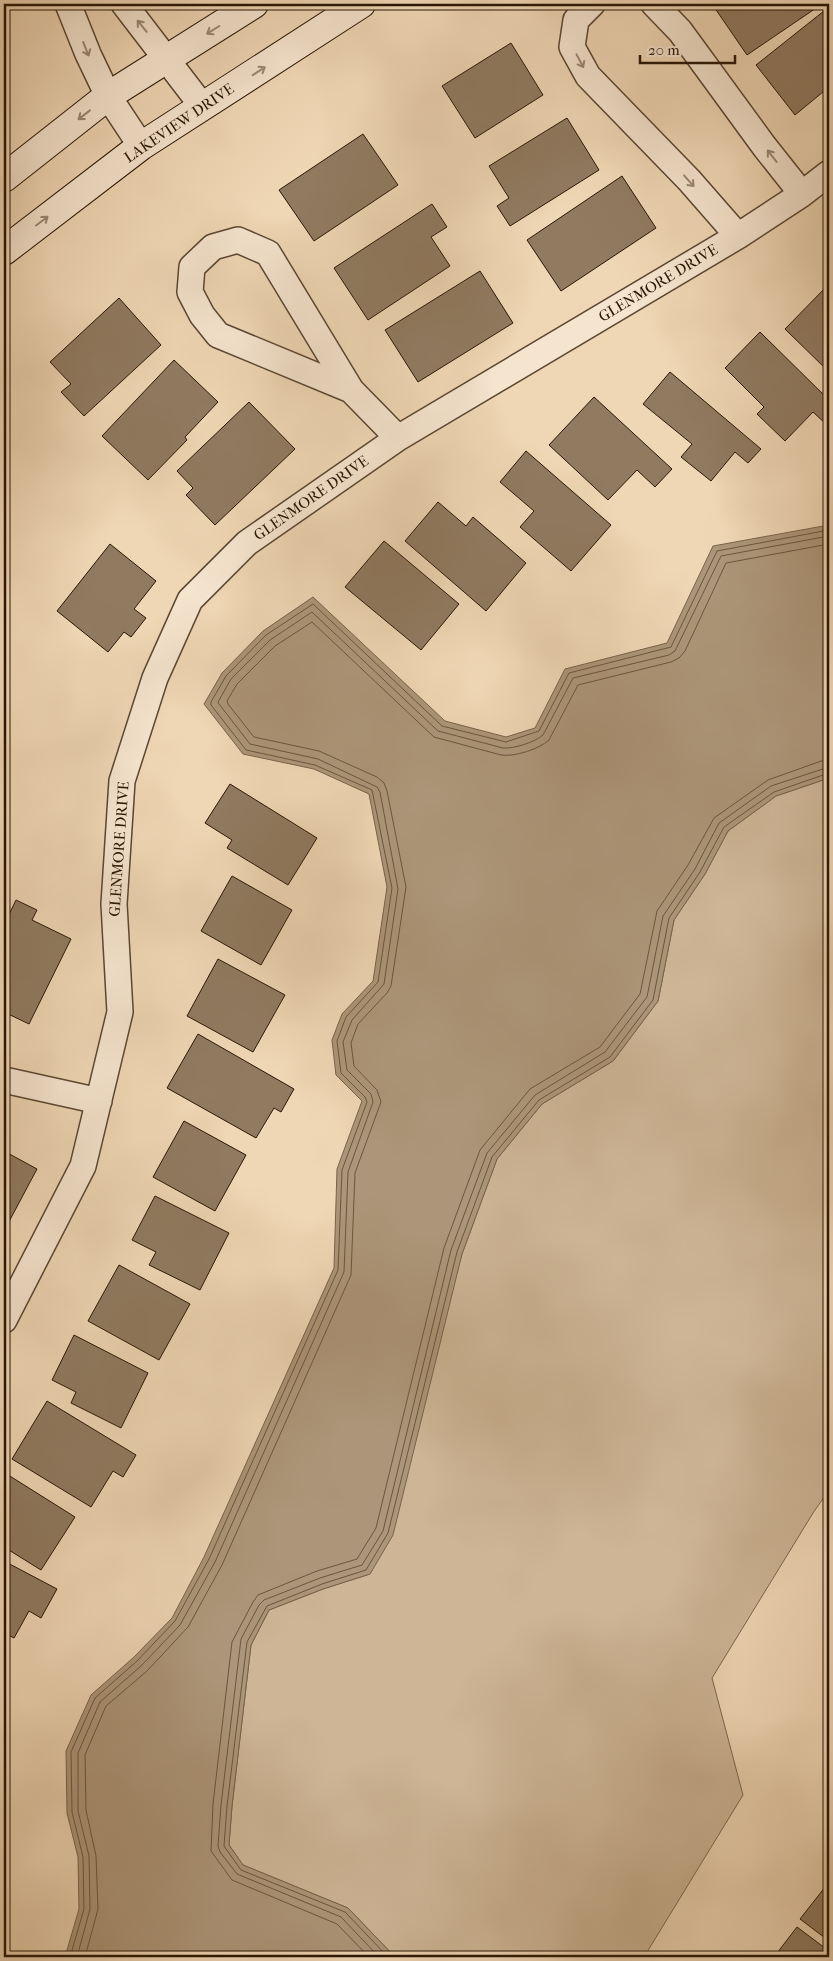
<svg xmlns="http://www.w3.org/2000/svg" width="833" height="1961" viewBox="0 0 833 1961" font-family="'IM FELL French Canon',serif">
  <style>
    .green { fill: #cdb596; stroke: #7b664e }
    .water { fill: #ac9578; stroke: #78624a }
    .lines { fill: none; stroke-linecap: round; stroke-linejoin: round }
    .shore { stroke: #6a563e; stroke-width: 1 }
    .building { fill: #907a60; stroke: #291605 }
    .street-casing { stroke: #5a4631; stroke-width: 28 }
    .secondary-casing { stroke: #291605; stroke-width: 30 }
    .street { stroke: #f5e4ce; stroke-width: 25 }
    .secondary { stroke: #f5e4ce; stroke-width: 28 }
    .oneway { stroke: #998774 }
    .labels { text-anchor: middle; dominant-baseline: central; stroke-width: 4; stroke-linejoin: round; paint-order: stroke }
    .street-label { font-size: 15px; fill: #291605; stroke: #f5e4ce }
  </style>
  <rect width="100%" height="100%" fill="#efd6b4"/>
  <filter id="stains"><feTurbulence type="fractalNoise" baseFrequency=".004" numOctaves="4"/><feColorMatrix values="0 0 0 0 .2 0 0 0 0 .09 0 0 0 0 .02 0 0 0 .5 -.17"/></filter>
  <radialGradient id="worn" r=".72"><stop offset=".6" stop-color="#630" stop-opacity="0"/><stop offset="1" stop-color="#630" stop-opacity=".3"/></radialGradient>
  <path class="green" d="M829,778V1490L813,1513L712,1678L743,1795L644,1957H395L348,1908L243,1865L229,1845L232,1806L251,1645L269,1610L323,1589L370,1574L462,1254L497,1159L542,1104L613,1061L658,1001L674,920L705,874L728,831L776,796Z"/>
  <path class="water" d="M829,525V778L776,796L728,831L705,874L674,920L658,1001L613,1061L542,1104L497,1159L462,1254L393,1535L370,1574L323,1589L269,1610L251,1645L232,1806L229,1845L243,1865L348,1908L395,1957H65L79,1909L78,1857L67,1813L66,1751L91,1695L134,1657L172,1618L204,1557L334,1268L337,1169L362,1101L336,1075L332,1040L342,1014L373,981L387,887L369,794L314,769L243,754L204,704L222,673L263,631L313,597L445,721L506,737L535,728L565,669L667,643L713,546Z"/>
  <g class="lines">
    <path class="shore" d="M70,1957L84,1909L83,1857L72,1812L71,1752L95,1698L137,1661L175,1621L209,1559L338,1270L342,1170L367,1102L365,1097L341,1073L337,1041L346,1017L378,982L392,888L372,790L315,765L246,750L211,705V702L226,676L266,635L313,604L442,726L506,742L539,731L569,673L671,647L717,551L829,530
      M77,1957L90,1909L89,1856L78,1811V1753L100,1702L142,1665L180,1625L215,1562L344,1272L348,1172L373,1102L371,1094L347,1070L343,1042L352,1020L384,984L398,889L380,792L377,787L318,759L250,744L219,704L218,702L231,679L270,640L312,612L438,731L503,748C514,749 535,742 543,735L573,678L669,655L675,651L721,556L829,536
      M85,1957L98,1909L96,1856L86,1810L85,1755L106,1706L147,1671L188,1627L222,1565L351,1275L355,1173L381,1102L377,1090L354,1066L351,1043L358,1024L387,993L391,986L406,887L387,791L384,783L377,777L319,751L254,737L228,704L227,701L237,684L275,646L312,622L434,737L501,755C515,757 539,749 549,740L578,685L671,662L679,658L685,651L726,563L829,544
      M369,1957L337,1924L232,1880L211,1851L213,1804L232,1642L253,1602L258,1595L317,1571L357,1559L376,1528L444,1248L480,1150L530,1089L600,1047L640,994L657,911L688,865L714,818L768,780L821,761L829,760
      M379,1957L341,1917L237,1874L220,1852L218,1846L221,1805L241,1639L259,1605L264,1600L320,1578L362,1565L383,1531L451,1250L487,1153L535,1095L605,1052L647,997L663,916L695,869L719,823L771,786L829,767
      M388,1957L345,1912L241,1870L224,1846L227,1806L247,1642L267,1606L322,1584L366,1570L388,1533L457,1252L492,1157L539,1100L610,1057L653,1000L669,918L700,872L724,827L774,792L829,773"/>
  </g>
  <path class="building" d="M712,4H822L747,55Z
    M829,7V87L795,115L756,65Z
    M511,43L543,95L475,138L442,86Z
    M567,118L599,170L510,226L497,206L509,198L489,166Z
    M363,134L398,185L314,241L279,190Z
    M622,176L656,228L561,291L527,240Z
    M432,204L447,227L431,237L450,266L368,320L334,268Z
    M480,271L513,323L418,382L385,330Z
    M829,284V372L785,329Z
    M119,298L161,345L84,416L61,392L71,384L50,362Z
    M760,332L829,400V422L827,425L813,412L785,441L757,414L764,407L725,368Z
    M174,360L218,402L185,437L187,440L148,480L102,436Z
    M670,372L761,449L748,463L735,452L711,481L681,457L692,444L643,404Z
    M594,397L672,469L655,487L637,470L608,500L549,445Z
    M249,402L295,449L215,525L186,495L193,488L177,471Z
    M526,451L611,525L571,571L520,527L534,511L500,482Z
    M438,502L466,526L473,517L526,563L486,611L405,541Z
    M384,541L459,604L421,650L345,587Z
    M110,544L156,581L134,609L146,618L131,637L124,632L108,652L57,611Z
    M230,784L317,838L288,885L227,848L232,840L205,823Z
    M232,876L292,910L261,965L201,931Z
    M16,900L37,910L32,920L71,939L29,1024L4,1012V925Z
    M218,959L285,995L253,1052L187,1016Z
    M198,1034L294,1089L281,1112L274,1108L256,1138L167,1088Z
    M184,1121L246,1155L215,1211L153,1177Z
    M4,1151L37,1169L4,1231Z
    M155,1196L229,1233L200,1290L149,1265L156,1252L132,1240Z
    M119,1265L190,1304L159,1360L88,1321Z
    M74,1335L148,1373L121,1428L71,1403L76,1392L52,1380Z
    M47,1401L136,1455L123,1477L113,1471L91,1507L12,1459Z
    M5,1473L75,1517L41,1570L4,1547Z
    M4,1561L57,1589L41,1618L29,1611L14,1638L4,1633Z
    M829,1882V1941L800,1919Z
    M797,1927L829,1951V1957H774Z"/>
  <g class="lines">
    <g class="street-casing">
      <path id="street" d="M68,4L88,54L108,96L141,146
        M124,4L203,107
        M592,4L576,20L572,47L588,76L689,180L738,236
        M654,4L680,31L764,146L802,194
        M351,390L268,253L238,240L213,247L192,267L190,292L202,315L218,335L351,390L398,438
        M4,1080L99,1101
        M4,1320L83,1166L120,1012L114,904L122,781L155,678L190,600L247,543L398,438L738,236L802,194L829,173"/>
    </g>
    <g class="secondary-casing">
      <path id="secondary" d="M4,178L108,96L254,4
        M4,251L141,146L361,4"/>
    </g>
    <use href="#street" class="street"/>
    <use href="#secondary" class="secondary"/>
  </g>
  <defs><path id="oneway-shaft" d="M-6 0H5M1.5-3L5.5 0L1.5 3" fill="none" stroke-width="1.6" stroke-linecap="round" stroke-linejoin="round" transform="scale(1.25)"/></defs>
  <g class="oneway">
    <use href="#oneway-shaft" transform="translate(142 26) rotate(-129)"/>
    <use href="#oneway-shaft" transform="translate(213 30) rotate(148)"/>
    <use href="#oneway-shaft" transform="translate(86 49) rotate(68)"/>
    <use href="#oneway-shaft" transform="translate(580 61) rotate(62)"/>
    <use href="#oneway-shaft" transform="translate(259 71) rotate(-33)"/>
    <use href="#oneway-shaft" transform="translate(84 115) rotate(142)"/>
    <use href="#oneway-shaft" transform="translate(772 156) rotate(-128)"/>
    <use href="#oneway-shaft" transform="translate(689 181) rotate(48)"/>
    <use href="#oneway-shaft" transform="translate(42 221) rotate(-37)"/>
  </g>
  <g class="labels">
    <g class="street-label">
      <text transform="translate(179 123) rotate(-34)">LAKEVIEW DRIVE</text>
      <text transform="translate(658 283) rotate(-31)">GLENMORE DRIVE</text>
      <text transform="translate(311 498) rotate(-35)">GLENMORE DRIVE</text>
      <text transform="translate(119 849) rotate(-86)">GLENMORE DRIVE</text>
    </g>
  </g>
  <rect width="833" height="1961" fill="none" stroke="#efd6b4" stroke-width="20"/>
  <rect x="5" y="5" width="823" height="1951" fill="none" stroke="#291605" stroke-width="2.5"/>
  <rect x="10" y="10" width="813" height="1941" fill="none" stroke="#291605"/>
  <path d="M640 55v8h95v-8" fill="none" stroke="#291605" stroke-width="2.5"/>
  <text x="648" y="55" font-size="15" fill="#291605" stroke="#f5e4ce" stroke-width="4" paint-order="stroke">20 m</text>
  <rect width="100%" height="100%" filter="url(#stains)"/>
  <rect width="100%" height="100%" fill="url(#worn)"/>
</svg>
